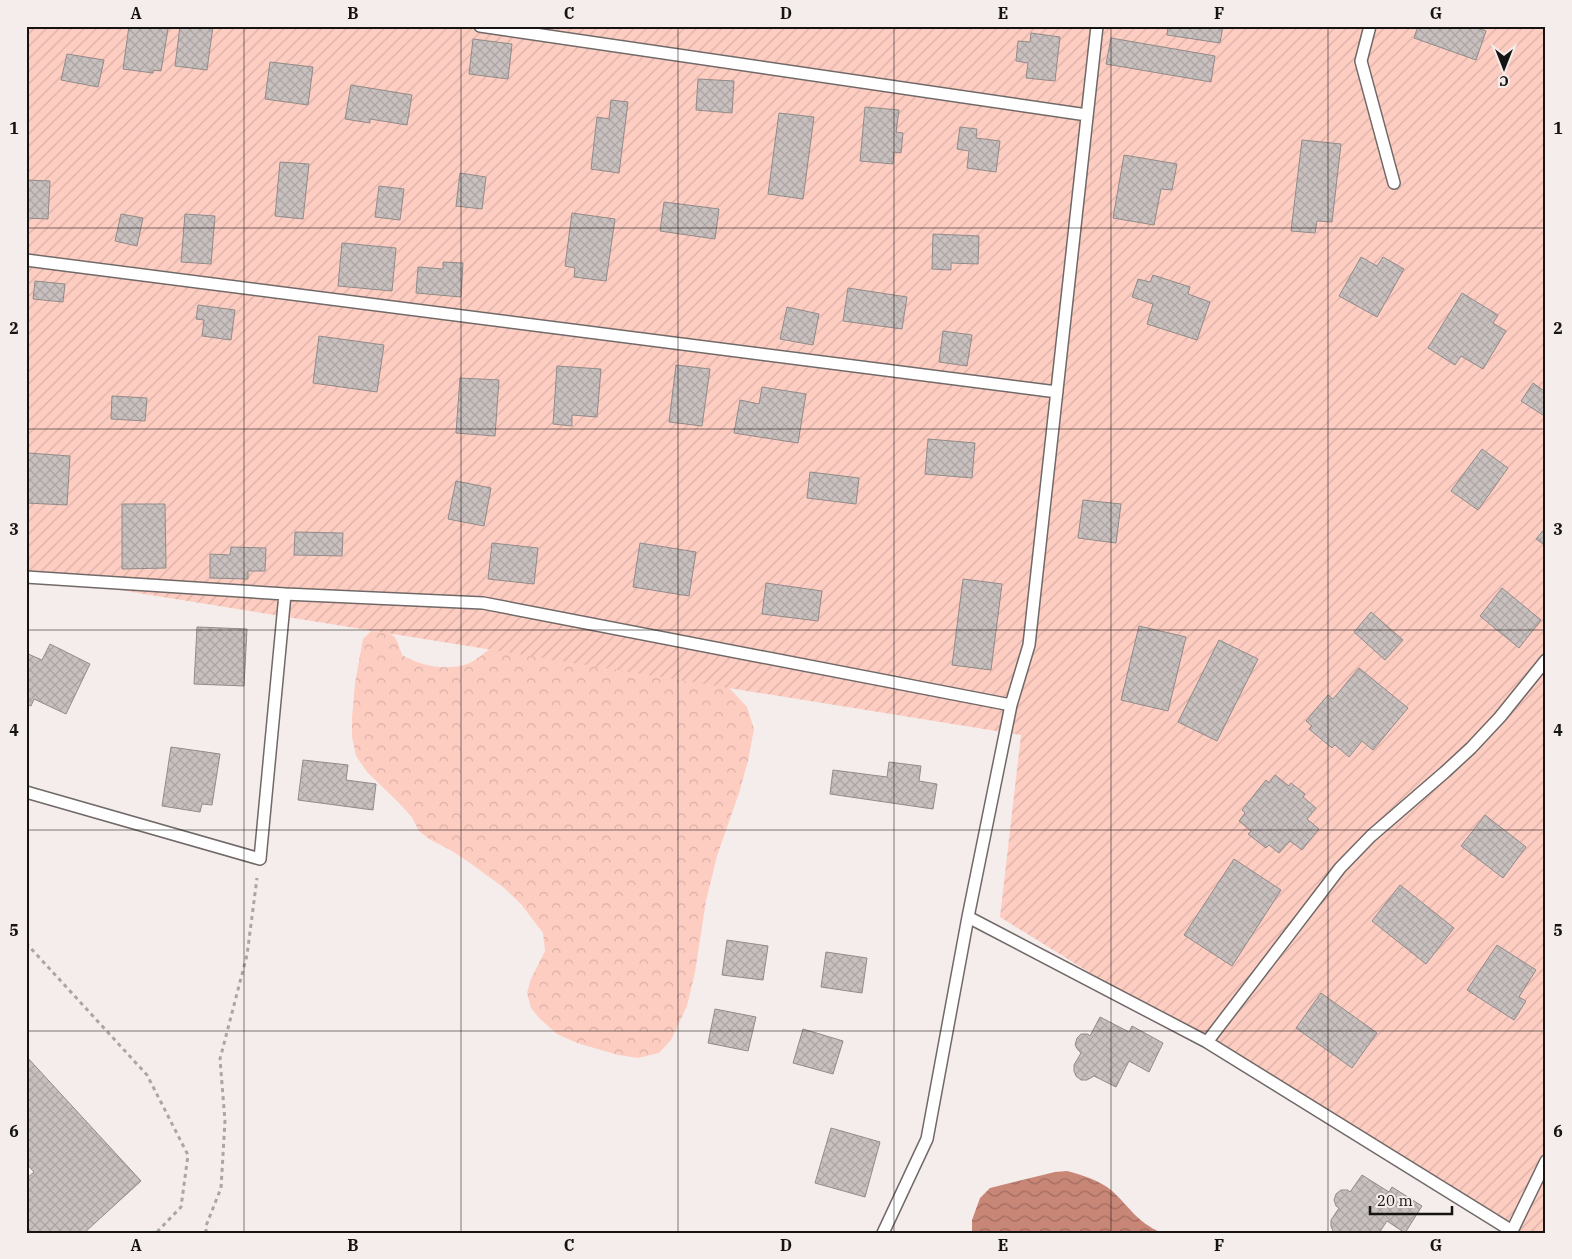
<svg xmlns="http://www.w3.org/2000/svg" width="1572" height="1259" viewBox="0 0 1572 1259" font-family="'IBM Plex Serif',serif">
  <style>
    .forest { fill: url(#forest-crowns) }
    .garden { fill: url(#garden-furrows) }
    .water { fill: url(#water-waves) }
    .building { fill: url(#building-cross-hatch); stroke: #928b89 }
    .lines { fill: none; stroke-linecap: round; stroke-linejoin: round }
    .lane-casing { stroke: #706968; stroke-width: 14 }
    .path { stroke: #aba5a3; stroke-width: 3; stroke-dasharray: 4 4; stroke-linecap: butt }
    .lane { stroke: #fff; stroke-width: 11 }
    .grid { fill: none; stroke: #161313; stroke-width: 1; stroke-opacity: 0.55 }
    .neatline { fill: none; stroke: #161313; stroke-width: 2 }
    .grid-label { font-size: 16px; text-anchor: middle; font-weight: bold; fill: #161313 }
  </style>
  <defs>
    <pattern id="forest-crowns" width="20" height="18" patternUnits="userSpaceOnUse" patternTransform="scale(1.25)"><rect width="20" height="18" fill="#fecdc2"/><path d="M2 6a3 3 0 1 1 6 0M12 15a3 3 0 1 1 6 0" fill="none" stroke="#d9afa6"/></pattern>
    <pattern id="garden-furrows" width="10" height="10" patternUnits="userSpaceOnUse" patternTransform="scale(1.25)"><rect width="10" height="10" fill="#fecdc2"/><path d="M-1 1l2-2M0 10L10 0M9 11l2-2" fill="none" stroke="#d9afa6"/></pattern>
    <pattern id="water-waves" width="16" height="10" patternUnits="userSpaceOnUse" patternTransform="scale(1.25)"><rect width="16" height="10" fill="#c88677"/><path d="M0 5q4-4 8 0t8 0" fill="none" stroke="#a16c60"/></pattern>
    <pattern id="building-cross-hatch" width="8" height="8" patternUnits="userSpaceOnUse" patternTransform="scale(1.25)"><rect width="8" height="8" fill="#c8c0be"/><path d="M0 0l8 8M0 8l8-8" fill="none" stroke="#aba4a2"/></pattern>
  </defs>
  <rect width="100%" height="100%" fill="#f5edeb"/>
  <path class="forest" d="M371,631C394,633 395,632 402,655C421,666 446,671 467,664C476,661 485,652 493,647L719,677L747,707L754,729L748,761L739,793L717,856L706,901L695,972L687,1006L671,1040L659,1053L638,1058L618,1055L577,1043L557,1034L539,1018L531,1008L527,993L531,979L545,951L543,933L521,904L503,887L470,863L452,851L429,839L419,831L411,816L398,802L367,772L356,756L352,737V718L355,683L363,639Z"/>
  <path class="garden" d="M26,26H1546V1233H1511L1000,917L1021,735L26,575Z"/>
  <path class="water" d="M1067,1171C1082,1175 1099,1180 1111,1190C1131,1208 1135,1221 1162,1233H972V1220L980,1198L990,1188L1055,1172Z"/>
  <path class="building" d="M129,26H147L168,29L161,71L153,70V73L123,69Z
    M180,26H213L207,70L175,66Z
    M1168,26H1223L1220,43L1167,35Z
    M1418,26H1472L1486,31L1476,60L1414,38Z
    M1031,33L1060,37L1055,81L1026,78L1028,63L1016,61L1018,41L1030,42Z
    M1111,38L1215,56L1211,82L1106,64Z
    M473,39L512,44L508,79L469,74Z
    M67,54L104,60L98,87L61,80Z
    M270,62L313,67L308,105L265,99Z
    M698,79L734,81L732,113L696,110Z
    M351,85L412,95L407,125L370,119V123L345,119Z
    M611,100L628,102L619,173L591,169L597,117L609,119Z
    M865,107L899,110L896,132L903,133L901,153L894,152L893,164L860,161Z
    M779,113L814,117L803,199L768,194Z
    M960,127L977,129L976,138L1000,141L996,172L967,168L969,151L957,149Z
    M1302,140L1341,144L1332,222L1317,221L1315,233L1291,231Z
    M1124,155L1177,164L1172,190L1161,189L1154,225L1113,218Z
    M280,162L309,164L303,219L275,216Z
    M460,173L486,177L482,209L456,206Z
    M26,180L50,181L48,219L26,218Z
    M379,186L404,189L400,220L375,217Z
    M664,202L719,209L715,239L660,231Z
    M572,213L615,219L606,281L574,277L575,268L565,266Z
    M121,214L143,218L137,246L115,241Z
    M185,214L215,216L211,264L181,262Z
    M933,234L979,236L978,264L951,263V270L932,269Z
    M342,243L396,248L392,291L338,286Z
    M1361,257L1377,266L1383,257L1404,269L1377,317L1339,296Z
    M443,262L463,263L461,297L416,293L418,267L443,269Z
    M1153,275L1190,287L1188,294L1210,302L1197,340L1147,324L1153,304L1132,297L1138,279L1150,282Z
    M35,281L65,284L63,302L33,299Z
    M848,288L907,297L902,329L843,321Z
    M1462,293L1498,315L1493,323L1506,331L1483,369L1461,356L1455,365L1428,348Z
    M198,305L235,310L231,340L202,336L204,320L196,319Z
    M787,307L819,314L813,345L780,339Z
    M943,331L972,335L967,366L939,362Z
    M319,336L384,345L377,392L313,383Z
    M676,365L710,369L702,426L669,422Z
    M557,366L601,369L597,417L572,415V426L553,424Z
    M460,378L499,380L495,436L456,433Z
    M1533,383L1543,390L1546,386V417L1521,401Z
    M762,387L806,394L798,443L734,433L740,400L759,404Z
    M112,396L147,398L145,421L111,419Z
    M928,439L975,443L972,478L925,474Z
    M1482,449L1508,468L1478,510L1451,491Z
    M28,453L70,456L67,505L26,503Z
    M810,472L859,478L856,504L807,498Z
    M456,481L491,488L484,526L448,519Z
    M1083,500L1121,504L1116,543L1078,538Z
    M122,504H165L166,568L122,569Z
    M1546,527V546L1536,539Z
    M295,532L343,533L342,556L294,555Z
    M492,543L538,548L534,584L488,579Z
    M640,543L696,552L689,596L633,587Z
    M231,547L266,548L265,571H248V579L210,578V554L230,555Z
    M963,579L1002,584L991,670L952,665Z
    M766,583L822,591L818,621L762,614Z
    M1502,588L1541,620L1519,648L1480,616Z
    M1371,612L1403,640L1385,660L1354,632Z
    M1139,626L1186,637L1168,711L1121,700Z
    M197,627L247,629L244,686L194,684Z
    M1219,640L1258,659L1217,741L1178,722Z
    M50,644L90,664L66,714L34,699L31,706L26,704V653L42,660Z
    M1359,668L1408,708L1373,750L1362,741L1349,757L1335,745L1332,748L1309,729L1312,726L1306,721L1328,695L1333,699Z
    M171,747L220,754L212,805L202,804L200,812L162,806Z
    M303,760L348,765L346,780L376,784L373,810L298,800Z
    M889,762L921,766L919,781L937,784L933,809L830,794L833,770L887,777Z
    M1275,775L1289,786L1291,783L1305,794L1303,797L1316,808L1307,819L1319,829L1302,850L1290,841L1279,853L1269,845L1266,848L1248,834L1251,831L1239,821L1245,813L1242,810L1266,780L1269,783Z
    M1485,815L1526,847L1503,878L1461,846Z
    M1234,859L1281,890L1232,966L1184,935Z
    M1400,885L1454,928L1426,964L1372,921Z
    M727,940L768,946L763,980L722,975Z
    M1497,945L1536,970L1519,997L1526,1001L1514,1020L1467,990Z
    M826,952L867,958L862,993L821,987Z
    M1321,993L1377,1033L1352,1068L1296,1028Z
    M715,1009L756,1017L748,1051L708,1043Z
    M1100,1017L1129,1032L1132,1026L1163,1043L1149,1072L1129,1061L1116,1087L1094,1076L1087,1080H1081L1076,1076L1074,1071V1065L1081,1053L1078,1050L1075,1045L1077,1038L1081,1034H1088L1090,1036Z
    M803,1029L843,1041L833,1074L793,1063Z
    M26,1056L141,1181L84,1233H26V1179L34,1172L26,1163Z
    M831,1128L880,1142L865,1197L815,1183Z
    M1362,1175L1389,1192L1392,1187L1422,1206L1405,1233L1387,1221L1379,1233H1335L1333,1231L1331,1226V1220L1339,1208L1336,1206L1334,1200L1336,1194L1341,1190H1348L1350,1192Z"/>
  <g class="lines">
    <g class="lane-casing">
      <path id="lane" d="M480,26L1087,115
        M1370,26L1361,61L1394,183
        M26,260L1057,392
        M26,577L285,594L483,603L1011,705L1029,645L1097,26
        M26,792L260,859L285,594
        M968,917L1207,1042L1340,868L1371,836L1445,772L1471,748L1500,717L1546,660
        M1207,1042L1512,1231
        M883,1233L927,1139L968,917L1011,705
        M1511,1233L1546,1161"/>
    </g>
    <path class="path" d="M26,943L147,1075L188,1155L181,1207L156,1233
      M206,1233V1226L221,1188L225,1121L220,1059L247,955L257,878"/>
    <use href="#lane" class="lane"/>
  </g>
  <path class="grid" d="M244,26V1233M461,26V1233M678,26V1233M894,26V1233M1111,26V1233M1328,26V1233M26,228H1546M26,429H1546M26,630H1546M26,830H1546M26,1031H1546"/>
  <rect width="1572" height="1259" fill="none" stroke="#f5edeb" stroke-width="55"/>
  <g transform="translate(1504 68) rotate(180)" stroke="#f5edeb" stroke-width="4" paint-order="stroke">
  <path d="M0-4L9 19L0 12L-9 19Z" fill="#161313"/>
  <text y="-8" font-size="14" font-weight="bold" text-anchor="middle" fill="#161313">С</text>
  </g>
  <path d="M1370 1206v8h82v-8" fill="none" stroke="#161313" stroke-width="2.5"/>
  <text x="1377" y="1206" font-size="15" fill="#161313" stroke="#f5edeb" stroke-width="4" paint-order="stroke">20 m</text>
  <rect x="28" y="28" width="1516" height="1204" class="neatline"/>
  <g class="grid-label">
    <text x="136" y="19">A</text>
    <text x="353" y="19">B</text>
    <text x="569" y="19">C</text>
    <text x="786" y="19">D</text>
    <text x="1003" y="19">E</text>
    <text x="1219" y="19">F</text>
    <text x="1436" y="19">G</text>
    <text x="14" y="134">1</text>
    <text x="1558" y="134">1</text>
    <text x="14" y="334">2</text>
    <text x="1558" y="334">2</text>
    <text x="14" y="535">3</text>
    <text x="1558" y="535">3</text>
    <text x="14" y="736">4</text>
    <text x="1558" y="736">4</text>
    <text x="14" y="936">5</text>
    <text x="1558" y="936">5</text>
    <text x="14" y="1137">6</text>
    <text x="1558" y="1137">6</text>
    <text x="136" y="1251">A</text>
    <text x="353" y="1251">B</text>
    <text x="569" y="1251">C</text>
    <text x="786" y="1251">D</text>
    <text x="1003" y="1251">E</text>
    <text x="1219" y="1251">F</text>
    <text x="1436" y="1251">G</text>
  </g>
</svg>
